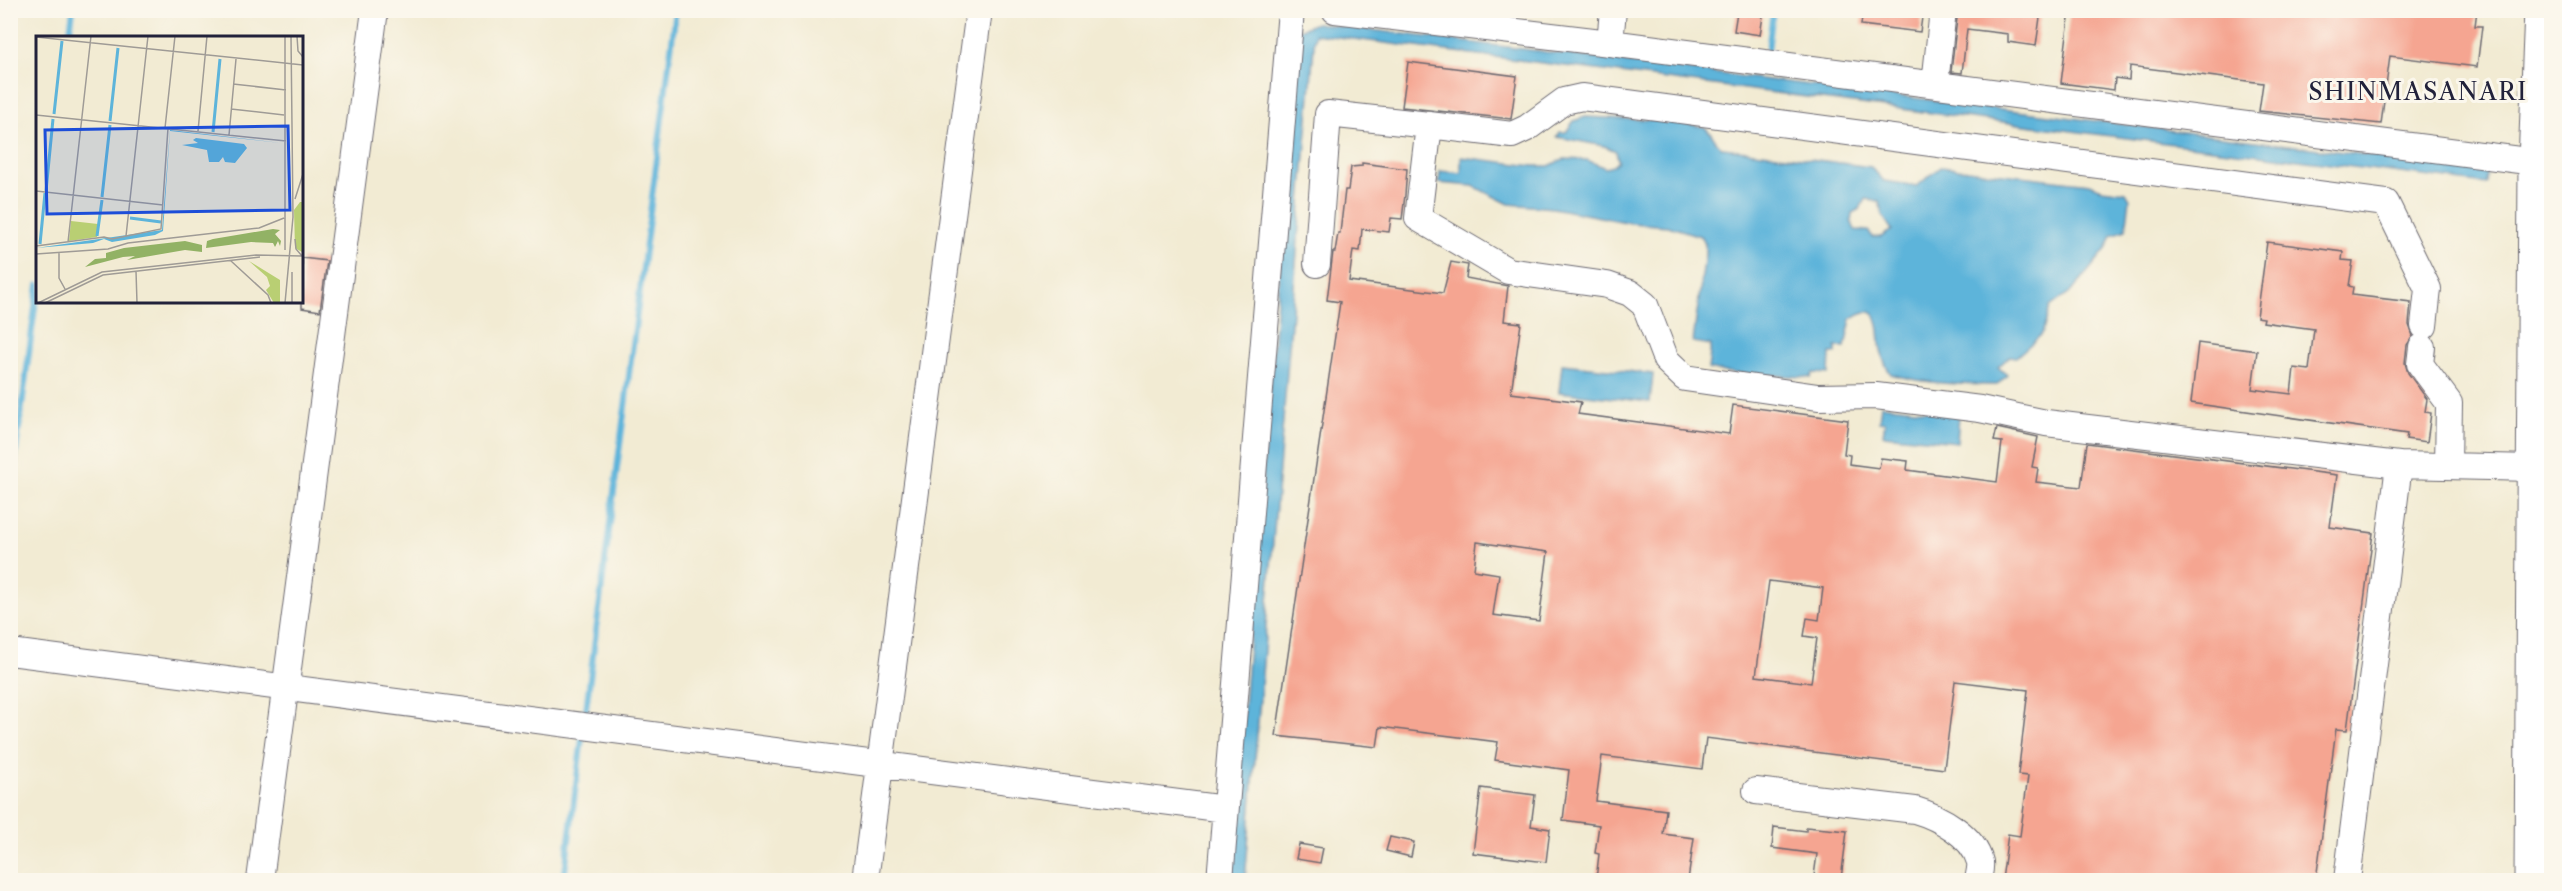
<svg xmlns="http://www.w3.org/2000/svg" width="2562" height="891" viewBox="0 0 2562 891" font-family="'Libre Caslon Text',serif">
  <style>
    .water { fill: #5db4da; stroke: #406b8a; stroke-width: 1.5; fill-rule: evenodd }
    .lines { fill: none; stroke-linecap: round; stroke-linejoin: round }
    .stream { stroke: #5db4da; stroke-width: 6 }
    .building { fill: #f5a591; fill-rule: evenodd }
    .minor-casing { stroke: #6b6870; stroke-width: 28 }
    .highway-casing { stroke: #6b6870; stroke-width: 35 }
    .minor { stroke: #fff; stroke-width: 26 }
    .highway { stroke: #fff; stroke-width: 33 }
    .labels { text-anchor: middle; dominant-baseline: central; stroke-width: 6; stroke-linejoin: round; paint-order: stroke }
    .quarter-label { font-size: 24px; letter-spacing: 1.5px; fill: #22223b; stroke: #fbf7ec }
    .inset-river { fill: none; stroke: #5db4da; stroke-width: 3 }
    .inset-road { fill: none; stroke: #9f9b96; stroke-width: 1.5 }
    .view { fill: #1d4ed8; fill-opacity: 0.15; stroke: #1d4ed8; stroke-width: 3 }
    .inset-edge { fill: none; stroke: #22223b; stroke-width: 3 }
  </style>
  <rect width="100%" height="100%" fill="#fbf7ec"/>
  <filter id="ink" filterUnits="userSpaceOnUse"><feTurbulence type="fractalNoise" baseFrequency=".0167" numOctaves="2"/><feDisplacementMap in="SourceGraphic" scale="12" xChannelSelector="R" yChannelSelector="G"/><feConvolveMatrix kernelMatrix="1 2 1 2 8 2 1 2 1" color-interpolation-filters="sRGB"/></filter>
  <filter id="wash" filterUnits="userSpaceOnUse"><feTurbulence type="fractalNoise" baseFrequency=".008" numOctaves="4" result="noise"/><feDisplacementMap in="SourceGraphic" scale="24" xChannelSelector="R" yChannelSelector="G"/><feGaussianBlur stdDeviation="1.35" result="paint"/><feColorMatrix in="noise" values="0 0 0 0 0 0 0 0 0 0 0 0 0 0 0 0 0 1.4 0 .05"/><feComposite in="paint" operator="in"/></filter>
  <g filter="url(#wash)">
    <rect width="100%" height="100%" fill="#f2ebd3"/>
    <path class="water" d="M1316,23L2487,170L2486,184L1315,34L1245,880H1230L1299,30Z
      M1585,117L1670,121L1704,127C1713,132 1713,142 1723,148L1871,167L1884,181L1917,186L1941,167L2090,184L2102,189L2126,192L2130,199L2126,230L2112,235L2106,249L2074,289L2050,307L2042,334L2016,357L2010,356L1998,367L2007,375L1997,385C1964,385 1922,384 1891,374C1886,367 1883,360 1881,351C1878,333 1883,296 1851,319L1845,347H1836V353H1830L1829,374L1813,373L1811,378C1777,373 1741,377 1708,369L1711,345L1693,342L1705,254V243L1700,236L1668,226L1631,223L1553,208L1509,204L1473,186L1439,183L1440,171L1461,173V157L1534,166H1549L1564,159L1587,160L1605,168L1613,166L1618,161L1616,151L1604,146L1557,137L1560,132H1566L1574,121ZM1865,199L1879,201L1882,215L1892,230L1881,237H1873L1868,231L1855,230L1851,221L1852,213L1860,209Z
      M1562,364L1653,374L1650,402L1559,392Z
      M1881,405L1959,414L1957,442L1883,435L1885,422L1879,421Z"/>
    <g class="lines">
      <path class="stream" d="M69,38L73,10
        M1768,51L1773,10
        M10,496L38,285
        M585,717L676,10
        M564,880L582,738"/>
    </g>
    <g id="blocks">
      <path class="building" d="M1863,10H1923L1920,32L1861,25Z
        M1958,10H2041L2036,46L2008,42V34L1967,29L1962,73L1951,72Z
        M2070,10H2477L2475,26H2482L2477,67L2390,56L2381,124L2259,111L2263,83L2130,66L2129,80L2115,78L2114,90L2061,83Z
        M1737,12L1763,16L1760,35L1734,31Z
        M1408,62L1517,76L1511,119L1402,107Z
        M1362,163L1407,169L1405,195L1402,219L1391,218L1389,232L1362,229L1360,251L1353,250L1349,281L1443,293L1451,262L1468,265L1466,278L1508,286L1504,321L1521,323L1511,393L1581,402L1578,414L1729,434L1733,405L1848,420L1844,454L1850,455L1849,464L1879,468L1881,458L1908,461L1907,470L1997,482L2002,442L1994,441L1997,428L2038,437L2032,467L2038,468L2036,482L2081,487L2087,443L2337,475L2330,527L2373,533L2347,730L2336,729L2316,880H2002L2008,834L2020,836L2028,776L2018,775L2028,690L1955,681L1944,769L1706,738L1702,769L1602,756L1596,801L1666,810L1663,834L1694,838L1688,880H1596L1599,854L1595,853L1599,825L1563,820L1569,770L1495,760L1498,742L1380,727L1377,747L1276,736L1340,302L1327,300L1333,252H1335L1338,233H1340L1345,190H1348L1351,167L1362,166ZM1477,542L1548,552L1539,621L1493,615L1499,574L1474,570ZM1769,581L1823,588L1819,620L1807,618L1804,636L1817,638L1811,683L1756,676Z
        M2267,242L2343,252L2342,260L2353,261L2349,286L2353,287L2352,295L2411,302L2409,325L2413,336L2407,345L2405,363L2408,373L2427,399L2425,412L2431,413L2427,442L2406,439L2407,434L2191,403L2198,343L2257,351L2252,389L2291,394L2294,368L2309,370L2314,329L2263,322L2264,318L2257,317Z
        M302,258L327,261L320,311L302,308Z
        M1481,788L1535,795L1531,826L1550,829L1546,862L1473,853Z
        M1774,827L1806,831V827L1847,831L1841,879L1814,876L1817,854L1772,848Z
        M1390,837L1414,842L1411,857L1386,851Z
        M1299,844L1323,848L1320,863L1296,859Z"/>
    </g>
  </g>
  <g filter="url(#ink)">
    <use href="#blocks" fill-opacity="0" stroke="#6b6870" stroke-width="1.5"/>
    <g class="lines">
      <g class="minor-casing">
        <path id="minor" d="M1335,10L1610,43L2535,162
          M1610,43L1613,10
          M1935,84L1943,10
          M1429,125L1512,135L1527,128L1564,101L1582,97L2386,203L2428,289L2424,326
          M1317,264L1328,114L1429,125L1418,218L1508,271L1607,285L1630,293L1645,305L1666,360L1685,378L1818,397L1876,396L1980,409L2046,423L2399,465L2534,468
          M2422,347L2420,364L2449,403L2448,466
          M10,652L1225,809
          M1756,791L1915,810C1939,817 1973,835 1980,862C1981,868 1979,874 1978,880
          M260,880L375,10
          M865,880L979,10
          M1220,880L1291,10
          M2347,880L2399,465"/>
      </g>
      <g class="highway-casing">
        <path id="highway" d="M2531,880L2535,162L2541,10"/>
      </g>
      <use href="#minor" class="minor"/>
      <use href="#highway" class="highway"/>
    </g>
  </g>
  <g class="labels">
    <g class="quarter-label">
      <text x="2418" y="91">SHINMASANARI</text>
    </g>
  </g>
  <g transform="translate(36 36)">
    <rect width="267" height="267" fill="#f2ebd3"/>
    <path d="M264,166H267L266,216L259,212L258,174ZM35,185L62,188L61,201L33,205ZM213,225L244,244V267H238L230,254L234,250L231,241Z" fill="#b9cf73"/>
    <path d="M237,193L244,194L239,198L245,205L244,210L242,205L239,211L237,207L215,206L170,212L171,205L177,203ZM149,205L166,209V216L149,214L91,224L99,220L87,221L49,231L59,223L70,222V217L88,212Z" fill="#92b265"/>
    <path d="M134,94L245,107L134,95L127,195L119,199L76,206L68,203L57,207L0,212L126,194ZM160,102L208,108L211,112L199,127L189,126L187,121L183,126H173L171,114L146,109L162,107L157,104Z" fill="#5db4da"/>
    <path class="inset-river" d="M18,78L26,5M74,85L82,12M177,96L184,23M10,155L17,83M66,161L74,89M94,182L125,186M61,200L66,164M4,208L9,157"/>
    <path class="inset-road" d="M261,0L262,15L267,21M0,1L267,29M197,48L250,54M195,73L248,79M0,79L250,105M129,92L139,0M162,95L171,0M193,99L200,23M0,155L127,169M259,163L267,138M90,200L112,0M259,203L260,213L266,220M32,206L55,0M0,210L68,201L76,203L125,193L132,92M249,214V0M23,216V242L29,253M0,218L72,213L92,207L223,192L248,182M195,225L232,259L235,267M100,235L101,267M256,236V267M2,267L66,236L220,219L266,220M9,267L67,239L224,221M249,267L257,181L255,0"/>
    <path class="view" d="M252,90L254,174L11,178L9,94Z"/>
    <rect width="267" height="267" class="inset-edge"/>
  </g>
  <rect width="2562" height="891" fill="none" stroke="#fbf7ec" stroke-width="36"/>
</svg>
